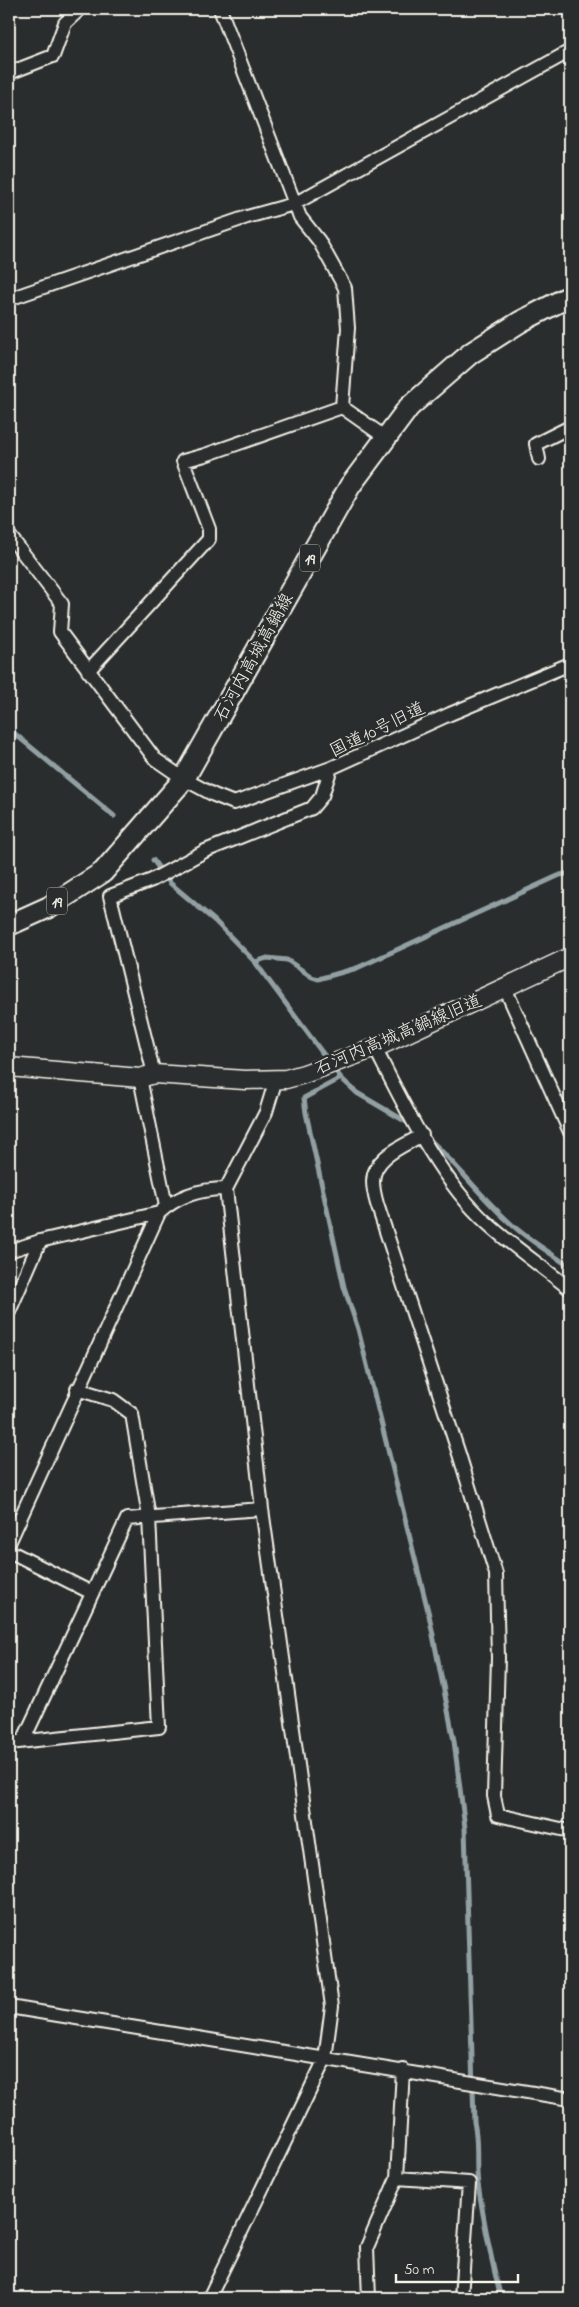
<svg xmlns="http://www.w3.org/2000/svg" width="579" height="2307" font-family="'Indie Flower','Klee One',sans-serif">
<rect width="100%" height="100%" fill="#2a2d2e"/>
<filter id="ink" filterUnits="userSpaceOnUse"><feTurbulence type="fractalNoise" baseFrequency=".02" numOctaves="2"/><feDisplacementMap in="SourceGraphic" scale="10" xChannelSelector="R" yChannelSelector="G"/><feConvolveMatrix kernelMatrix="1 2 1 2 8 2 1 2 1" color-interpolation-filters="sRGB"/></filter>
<g filter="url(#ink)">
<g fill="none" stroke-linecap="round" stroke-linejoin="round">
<path stroke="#92a0a3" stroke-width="5" d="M9,729L114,816
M153,860L170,883L215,921L255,962L341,1078L357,1093L410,1124
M255,962L267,958L287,960L312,977L318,979L357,968L560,875L570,873
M341,1078L304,1098L306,1113L344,1287L358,1329L429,1615L454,1741L465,1828L474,2122C479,2142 475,2163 478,2184C484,2222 491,2260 501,2298
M427,1137C456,1163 479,1195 508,1221C526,1239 550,1252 570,1267"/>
<defs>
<path id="street" d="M220,9L300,217L319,241L345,288L348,328L342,407
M9,73L53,56L65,23L80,9
M9,299L247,217L294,204L570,51
M342,407L386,438
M539,459L536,444L570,427
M9,535L62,604L60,632L155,759L184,779L214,795L234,803L331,768L450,714L570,664
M88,671L209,539V529L183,461L205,455L342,407
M505,988L570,1132
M375,1048C404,1105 439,1180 487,1223C513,1247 543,1267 570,1289
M154,1074L110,896L152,880L205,851L312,808L322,796L331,768
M140,1078L166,1206
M422,1135C404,1146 374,1156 373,1181C373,1188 375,1197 377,1204L459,1454L496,1574L498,1658L494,1796L498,1815L570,1831
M9,1251L40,1241L159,1213
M9,1312L40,1241
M9,1543L159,1213C177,1196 201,1189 226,1189
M9,1551L92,1593
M23,1741L127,1519L262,1509
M9,1743L159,1727L149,1517L132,1414L113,1400L77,1389
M9,2007L570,2099
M397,2178L469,2183L461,2298
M209,2298L325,2059L332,2006L262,1509L226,1189L266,1112L276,1079
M369,2298L367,2247L397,2178L403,2070"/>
<path id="secondary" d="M9,1067L140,1078L154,1074L245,1080L286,1079L304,1074L375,1048L570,957"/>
<path id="primary" d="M9,925L49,907L103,872L184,779L350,486L409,407L471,353L520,322L570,296"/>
</defs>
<use href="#street" stroke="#f4f1e8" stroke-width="16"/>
<use href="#secondary" stroke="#f4f1e8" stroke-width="21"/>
<use href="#primary" stroke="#f4f1e8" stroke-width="24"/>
<use href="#street" stroke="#2a2d2e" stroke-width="12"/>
<use href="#secondary" stroke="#2a2d2e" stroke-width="18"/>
<use href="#primary" stroke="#2a2d2e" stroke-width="20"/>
</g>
</g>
<g text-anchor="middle" stroke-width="5" stroke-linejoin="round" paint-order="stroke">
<g fill="#2a2d2e" stroke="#b7b6b0" stroke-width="1">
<rect x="300" y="544.5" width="20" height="27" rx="4"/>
<rect x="47" y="887.5" width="20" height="27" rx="4"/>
</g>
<g font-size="16" font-weight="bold" fill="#f4f1e8">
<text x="310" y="564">19</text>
<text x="57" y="907">19</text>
</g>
<g font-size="18" fill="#f4f1e8" stroke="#2a2d2e">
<text transform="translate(253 657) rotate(-61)" y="6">石河内高城高鍋線</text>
<text transform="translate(377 729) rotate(-26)" y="6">国道10号旧道</text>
<text transform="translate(398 1034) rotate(-23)" y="6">石河内高城高鍋線旧道</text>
</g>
</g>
<rect width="579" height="2307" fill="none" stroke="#2a2d2e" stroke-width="30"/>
<rect x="15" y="15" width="549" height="2277" fill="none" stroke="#f4f1e8" stroke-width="2" filter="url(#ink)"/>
<path d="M396 2274v8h122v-8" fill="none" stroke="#f4f1e8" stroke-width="2.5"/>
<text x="404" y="2274" font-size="15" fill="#f4f1e8" stroke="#2a2d2e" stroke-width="4" paint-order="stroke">50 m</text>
</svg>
